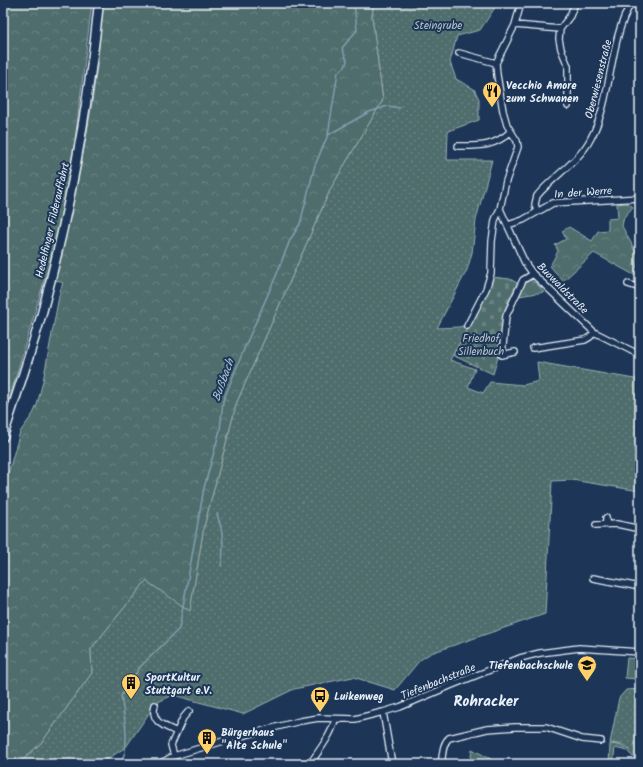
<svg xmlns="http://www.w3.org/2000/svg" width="643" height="767" font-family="Kalam,sans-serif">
<defs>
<pattern id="forest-crowns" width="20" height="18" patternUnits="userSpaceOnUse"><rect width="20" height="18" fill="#506d6c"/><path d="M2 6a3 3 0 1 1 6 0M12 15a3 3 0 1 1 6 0" fill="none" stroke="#698282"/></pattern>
<pattern id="cemetery-stones" width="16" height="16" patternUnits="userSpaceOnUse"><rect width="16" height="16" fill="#506d6c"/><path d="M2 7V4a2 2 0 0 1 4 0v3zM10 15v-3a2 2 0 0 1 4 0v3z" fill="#698282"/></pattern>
<pattern id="garden-dots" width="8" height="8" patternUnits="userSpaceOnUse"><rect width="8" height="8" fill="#506d6c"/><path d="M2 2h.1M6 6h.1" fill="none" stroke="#698282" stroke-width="1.8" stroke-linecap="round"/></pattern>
</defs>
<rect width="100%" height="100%" fill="#1d3557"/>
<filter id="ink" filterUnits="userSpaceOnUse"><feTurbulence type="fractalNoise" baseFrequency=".025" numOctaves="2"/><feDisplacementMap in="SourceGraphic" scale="8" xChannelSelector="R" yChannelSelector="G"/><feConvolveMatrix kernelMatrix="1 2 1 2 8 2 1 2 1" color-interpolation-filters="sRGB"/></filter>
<g filter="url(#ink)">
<path fill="#506d6c" stroke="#9cafb2" d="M627,658L639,659L637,679L625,678Z"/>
<path fill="url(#forest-crowns)" stroke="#9cafb2" d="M3,3H92L75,140L64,200L50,261L3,420Z
M103,3H374L372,16L383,100L331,188L237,402L204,527L190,612L146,581L91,649L92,673L42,742L19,764H3V491L20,432L33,414L37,405L43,381L60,291L63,283L55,280C66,235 77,189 85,143C94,97 99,50 103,3Z
M626,203L629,204L633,207L624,217L622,226L639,258L634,275L594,253L563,281L550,266L558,251L555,245L566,239L562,231L569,227L592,241L598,231L608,230V219L618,218L617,204Z
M530,280L536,283L544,292L519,296L525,283Z
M472,749L500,764H470Z"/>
<path fill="url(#cemetery-stones)" stroke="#9cafb2" d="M492,277L510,279L517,283L506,307L503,315L499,354L493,374L452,355L488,291Z"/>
<path fill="url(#garden-dots)" stroke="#9cafb2" d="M374,3H496L494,9L480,30L457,36L450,62L456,79L474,89L479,99V120L448,131L447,160H492L476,220L472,253L467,270L437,328L459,327L470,324L450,360L475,369L468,387L483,393L490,382L523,385L539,381L537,362L640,380V491L572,480L552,481L545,614L431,653L420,660L395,690L353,677L294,689L243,714L173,695L156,703L126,747L100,764H19L42,742L92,673L91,649L146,581L190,611L204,527L237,402L331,188L383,100L372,16Z
M640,689V764L627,751L615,748L613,764H609L610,744L619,745L630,750C626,744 617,744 610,743L619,698L626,690Z"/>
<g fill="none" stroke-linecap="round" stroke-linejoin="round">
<path stroke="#81a0b1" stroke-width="1.5" d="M328,135L369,112L388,106L400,108
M217,514C223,532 225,547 221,566
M120,764C131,748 124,714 121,696L140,667L179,629L204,488L220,430L223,401L247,342L276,276L290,240L300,224L315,165L328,135L338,72L345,67L347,61L342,48L357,30L354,3"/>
<defs>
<path id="minor" d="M515,25L560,29
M459,53L496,63
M568,106V66L561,49L559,39L560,29L570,16L575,3
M458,146C479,146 494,147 510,132
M500,209L525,263L533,274L594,332L640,355
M537,211L535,204L537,196C553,176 579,162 591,138C613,97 608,43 631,3
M508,225L523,220L553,203L640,198
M628,284L640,288
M467,326L486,289L491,273L492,241L495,220L500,209L506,181L518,147L517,141L507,125L503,111L497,75L496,63L515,25L521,3
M533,348L585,340L590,337L594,332
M515,352L502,355L506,316L523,280L533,274
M606,518V524
M596,525L617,524L640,529
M593,578L640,587
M155,705C150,722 164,726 177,732
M383,712L392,764
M174,756L171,745L183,718L189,711
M159,764L174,756L230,739L300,721L319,718L355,719L383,712L400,707L452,685L520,658L540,653L579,648L640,652
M310,764C319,750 332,735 335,719
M441,764C443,755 442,744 449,738L487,729L515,727H546L582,739L601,741"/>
<path id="secondary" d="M3,437C16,396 30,355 42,313C70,211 88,108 99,3"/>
</defs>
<use href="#minor" stroke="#e8f1f8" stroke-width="8"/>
<use href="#secondary" stroke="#e8f1f8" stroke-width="11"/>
<use href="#minor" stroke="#1d3557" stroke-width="5.5"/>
<use href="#secondary" stroke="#1d3557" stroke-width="8"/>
</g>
</g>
<defs>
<symbol id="restaurant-pin" viewBox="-11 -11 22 30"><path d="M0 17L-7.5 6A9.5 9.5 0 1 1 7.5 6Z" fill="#ffd166" stroke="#1d3557"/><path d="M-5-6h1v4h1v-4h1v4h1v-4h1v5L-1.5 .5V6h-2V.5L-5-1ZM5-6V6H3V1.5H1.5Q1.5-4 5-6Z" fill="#111"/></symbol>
<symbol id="school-pin" viewBox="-11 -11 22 30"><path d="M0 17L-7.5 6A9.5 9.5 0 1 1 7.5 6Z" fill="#ffd166" stroke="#1d3557"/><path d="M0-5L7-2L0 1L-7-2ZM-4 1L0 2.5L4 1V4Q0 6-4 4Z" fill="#111"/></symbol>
<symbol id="building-pin" viewBox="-11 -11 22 30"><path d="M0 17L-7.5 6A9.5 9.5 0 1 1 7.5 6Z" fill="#ffd166" stroke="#1d3557"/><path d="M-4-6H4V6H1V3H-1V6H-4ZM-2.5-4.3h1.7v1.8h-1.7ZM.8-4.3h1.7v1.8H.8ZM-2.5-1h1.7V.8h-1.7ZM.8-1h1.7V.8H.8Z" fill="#111"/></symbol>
<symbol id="bus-pin" viewBox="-11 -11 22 30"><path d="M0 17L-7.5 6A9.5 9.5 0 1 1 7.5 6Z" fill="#ffd166" stroke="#1d3557"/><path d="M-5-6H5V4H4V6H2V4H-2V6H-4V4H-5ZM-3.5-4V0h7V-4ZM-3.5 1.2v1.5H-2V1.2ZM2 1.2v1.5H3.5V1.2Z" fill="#111"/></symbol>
</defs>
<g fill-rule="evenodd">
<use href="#restaurant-pin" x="481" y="80" width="22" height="30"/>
<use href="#school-pin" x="576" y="654" width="22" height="30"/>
<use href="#building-pin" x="120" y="672" width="22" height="30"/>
<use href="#bus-pin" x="309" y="685" width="22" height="30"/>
<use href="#building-pin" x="196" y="727" width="22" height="30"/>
</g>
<g text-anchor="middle" stroke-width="4" stroke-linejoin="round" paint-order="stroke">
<g font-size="11" fill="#b3c3c7" stroke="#1d3557">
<text x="438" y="29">Steingrube</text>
<text x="481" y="342">Friedhof<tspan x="481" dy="13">Sillenbuch</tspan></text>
</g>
<g font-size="11" fill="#e8f1f8" stroke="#1d3557">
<text transform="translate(598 79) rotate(-76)" y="4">Oberwiesenstraße</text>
<text transform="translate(583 192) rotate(-4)" y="4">In der Werre</text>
<text transform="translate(52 220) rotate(-77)" y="4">Hedelfinger Filderauffahrt</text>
<text transform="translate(563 288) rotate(45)" y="4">Buowaldstraße</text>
<text transform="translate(438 681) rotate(-22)" y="4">Tiefenbachstraße</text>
</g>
<g font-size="11" font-weight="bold" fill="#e8f1f8" stroke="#1d3557" text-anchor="start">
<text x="506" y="89">Vecchio Amore<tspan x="506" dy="13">zum Schwanen</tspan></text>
<text x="573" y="669" text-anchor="end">Tiefenbachschule</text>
<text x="145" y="681">SportKultur<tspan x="145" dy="13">Stuttgart e.V.</tspan></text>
<text x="334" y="700">Luikenweg</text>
<text x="221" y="736">Bürgerhaus<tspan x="221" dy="13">"Alte Schule"</tspan></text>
</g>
<g font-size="12" font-style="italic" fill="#acc2ce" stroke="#1d3557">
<text transform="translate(223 380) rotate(-70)" y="4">Bußbach</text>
</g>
<g font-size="15" font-weight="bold" fill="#e8f1f8" stroke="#1d3557">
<text x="486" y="706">Rohracker</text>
</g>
</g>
<rect width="643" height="767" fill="none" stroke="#1d3557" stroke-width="16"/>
<rect x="8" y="8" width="627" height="751" fill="none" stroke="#e8f1f8" stroke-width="1.5" filter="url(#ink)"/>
</svg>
